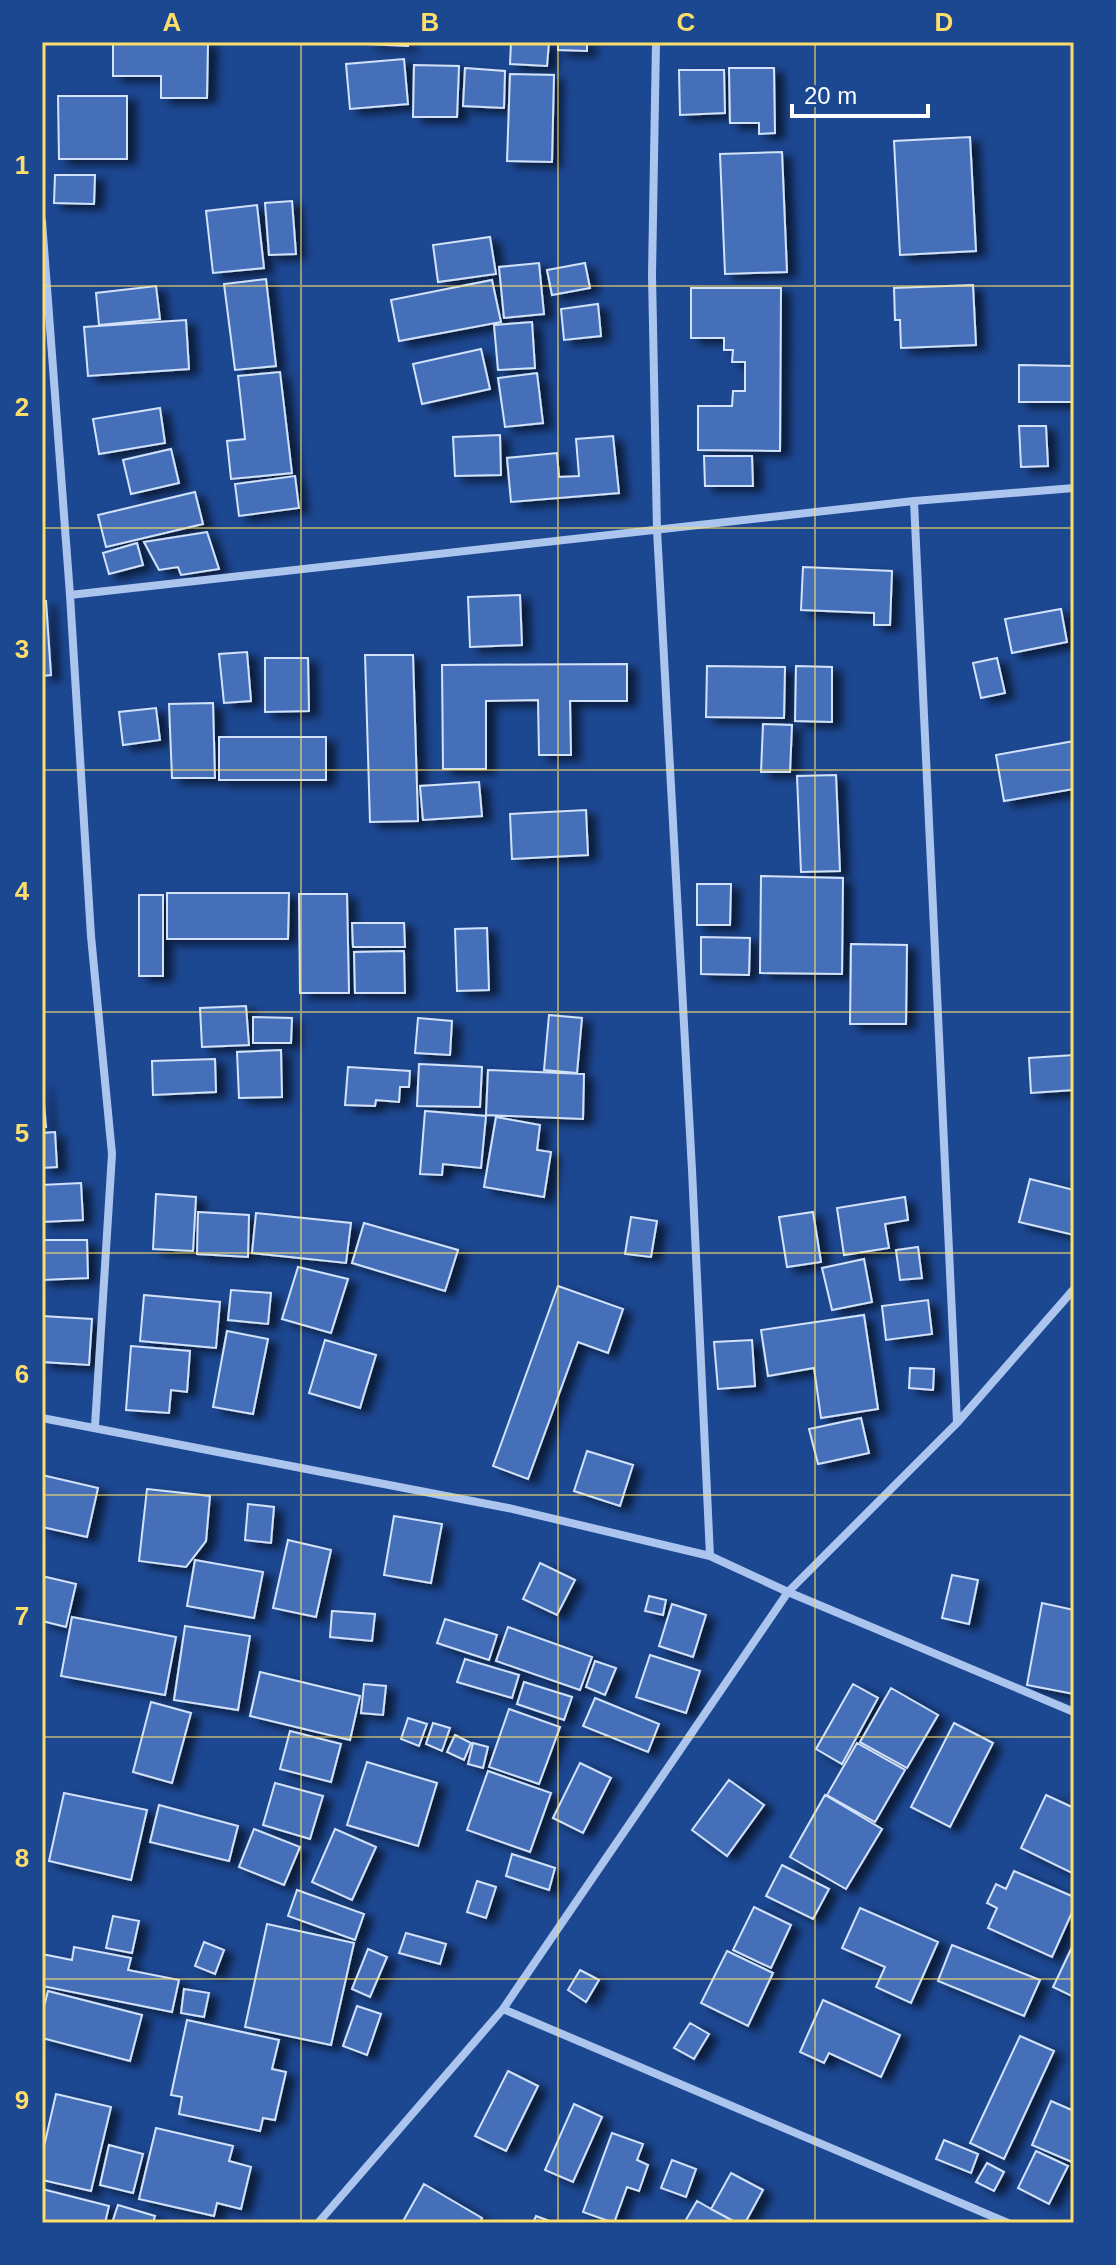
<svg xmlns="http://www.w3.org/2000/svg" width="1116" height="2265" font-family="Helvetica,sans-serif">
<defs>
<filter id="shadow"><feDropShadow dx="9" dy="5" stdDeviation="4" flood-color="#0009"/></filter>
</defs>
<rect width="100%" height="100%" fill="#1c4791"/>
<path fill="#4470b9" stroke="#d2e2fa" stroke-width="2" filter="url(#shadow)" d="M113,42H208L207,98H161V76H113Z
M367,42H408V46L367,44Z
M511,42H549L547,66L510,64Z
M558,42H587V51L558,50Z
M404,59L408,104L350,109L346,64Z
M414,65L459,66L457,117H413Z
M465,68L505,71L504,108L463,106Z
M729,68H774L775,133L759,134V123H730Z
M679,70H724L725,113L680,115Z
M510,74L554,75L552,162L507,161Z
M58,96H127V159H59Z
M970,137L976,251L900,255L894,141Z
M782,152L787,272L725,274L720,154Z
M55,175H95L94,204L54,203Z
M292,201L296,254L269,255L265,203Z
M257,205L264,268L213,273L206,211Z
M490,237L496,274L438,282L433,245Z
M539,263L544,314L504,318L499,267Z
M585,263L590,288L552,295L547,270Z
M266,279L276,366L235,370L224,284Z
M492,280L501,322L399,341L391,300Z
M973,285L976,345L901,348L900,320H895L894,288Z
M156,286L160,319L99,325L96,293Z
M691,288H781L780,451L698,450V406H732L733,391H745V362H732L733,350H724V338H691Z
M598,304L601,336L564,340L561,309Z
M186,320L189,369L88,376L84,327Z
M532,322L535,368L498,370L494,325Z
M481,349L490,389L422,404L413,364Z
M1019,365L1074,366V402H1019Z
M280,372L292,473L231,479L227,441L245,439L238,376Z
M537,373L543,423L505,427L498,378Z
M160,408L165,443L99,454L93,419Z
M1019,426H1046L1048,466L1021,467Z
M500,435L501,475L455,476L453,437Z
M613,436L619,493L511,502L507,458L557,453L559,477L579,476L576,439Z
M171,449L179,483L131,494L123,460Z
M704,456H752L753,486H705Z
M295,476L299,508L239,516L235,484Z
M195,492L203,524L106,547L98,515Z
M207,532L219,569L181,575L178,567L159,570L144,542Z
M137,543L143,565L109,574L103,553Z
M803,567L892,571L890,625H874V613L801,610Z
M520,595L522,645L470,647L468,597Z
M42,601H46L51,675L42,676Z
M1061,609L1067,642L1012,653L1005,619Z
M247,652L251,701L224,703L219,654Z
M365,655H413L418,821L370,822Z
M265,658H308L309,711L265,712Z
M997,658L1005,693L981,698L973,663Z
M627,664V701H570L571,755H539L538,700L486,701V769H443L442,665Z
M707,666L785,667L784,718L706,717Z
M796,666L832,667V722L795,721Z
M213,703L215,778H172L169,704Z
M156,708L160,740L123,745L119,712Z
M763,724L792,725L790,772H761Z
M219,737H326V780H219Z
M1074,741V789L1004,801L996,755Z
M836,775L840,871L801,872L797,776Z
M479,782L482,816L423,820L420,786Z
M586,810L588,855L512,859L510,814Z
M761,876L843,878L842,974L760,973Z
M697,884H731L730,925H697Z
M167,893H289L288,939H167Z
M299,894H347L349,993H300Z
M139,895H163V976H139Z
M352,923H404L405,947H353Z
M487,928L489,990L457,991L455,929Z
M701,937L750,938L749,975L701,974Z
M851,944L907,945L906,1024H850Z
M404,951L405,993H355L354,952Z
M246,1006L249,1045L202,1047L200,1008Z
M549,1015L582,1018L577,1073L544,1070Z
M253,1017L292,1018L291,1043H253Z
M418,1018L452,1021L450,1055L415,1053Z
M281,1050L282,1097L239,1098L237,1052Z
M1074,1055V1090L1031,1093L1029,1058Z
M215,1059L216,1092L153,1095L152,1061Z
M419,1064L482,1067L480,1107L417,1106Z
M348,1067L410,1071L409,1087H400L399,1102L376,1100L375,1106L345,1105Z
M488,1070L584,1074L583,1119L486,1115Z
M42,1081L46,1127H42Z
M425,1111L486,1116L481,1168L443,1164L442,1175L420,1174Z
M496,1117L540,1125L537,1150L551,1152L544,1197L484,1187Z
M55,1132L57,1167L42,1168V1133Z
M1030,1179L1074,1190V1235L1019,1222Z
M81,1183L83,1220L42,1222V1185Z
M156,1194L196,1197L193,1251L153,1249Z
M905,1197L908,1220L885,1224L889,1248L844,1255L837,1208Z
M198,1212L249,1215L248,1257L197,1254Z
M813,1212L821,1262L787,1267L779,1217Z
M256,1213L351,1223L346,1263L252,1253Z
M631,1217L657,1221L651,1257L625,1254Z
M364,1223L458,1250L445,1291L352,1263Z
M42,1240H87L88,1278L42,1280Z
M918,1247L922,1278L900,1280L896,1250Z
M864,1259L872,1302L832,1310L822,1268Z
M298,1267L348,1279L331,1333L282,1319Z
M558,1286L623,1309L608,1353L578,1342L528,1479L493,1466Z
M231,1290L271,1293L268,1324L228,1320Z
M144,1295L220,1302L216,1348L140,1341Z
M928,1300L932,1334L886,1340L882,1306Z
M864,1315L878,1409L821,1418L814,1368L768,1376L761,1330Z
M42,1316L92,1319L89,1365L42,1362Z
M227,1331L268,1339L253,1414L213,1407Z
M325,1340L376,1355L360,1408L309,1393Z
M752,1340L755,1386L718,1389L714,1342Z
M131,1346L190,1351L187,1392L171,1390L169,1413L126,1410Z
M910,1368L934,1369L933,1390L909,1388Z
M861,1418L869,1453L818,1464L809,1429Z
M587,1451L633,1465L620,1506L574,1491Z
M42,1475L98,1488L87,1537L42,1527Z
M147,1489L210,1496L206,1541L186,1567L139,1561Z
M248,1504L274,1507L271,1543L245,1540Z
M394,1516L442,1524L431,1583L384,1575Z
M288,1540L331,1550L316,1617L273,1608Z
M195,1560L263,1572L254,1618L187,1606Z
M540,1563L575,1580L557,1615L523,1599Z
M952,1575L978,1580L969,1624L942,1618Z
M42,1576L76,1584L66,1627L42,1621Z
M649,1596L666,1600L663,1615L645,1611Z
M1042,1603L1074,1610V1694L1027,1685Z
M672,1604L706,1615L693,1657L659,1646Z
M332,1611L375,1614L372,1641L330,1637Z
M72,1617L176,1637L165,1695L61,1676Z
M445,1619L497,1635L489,1660L437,1643Z
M185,1626L250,1636L238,1710L174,1700Z
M508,1627L592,1657L580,1690L496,1661Z
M650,1655L700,1671L686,1713L636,1697Z
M465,1659L519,1675L512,1698L457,1682Z
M595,1661L616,1668L605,1695L586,1687Z
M260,1672L360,1696L350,1740L250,1716Z
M524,1682L572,1697L564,1720L517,1704Z
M364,1684L386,1686L383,1715L361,1713Z
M853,1684L878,1698L842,1764L816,1749Z
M891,1688L938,1715L907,1768L860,1742Z
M595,1698L659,1724L648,1752L583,1726Z
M151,1702L191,1713L172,1783L133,1772Z
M509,1709L560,1727L539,1784L489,1767Z
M408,1718L427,1724L419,1746L401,1739Z
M433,1723L450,1728L442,1751L426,1744Z
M954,1723L993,1743L950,1827L911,1807Z
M290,1731L341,1744L331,1782L280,1769Z
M455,1735L471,1743L464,1760L447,1752Z
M473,1743L488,1747L483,1768L468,1764Z
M857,1743L905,1770L875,1822L827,1795Z
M367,1762L437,1783L418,1846L347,1825Z
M580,1763L611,1778L583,1833L553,1818Z
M488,1771L551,1793L530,1852L467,1830Z
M729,1780L764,1805L727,1856L692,1830Z
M275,1783L323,1796L310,1839L263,1825Z
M64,1793L147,1810L131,1880L49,1861Z
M825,1795L882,1829L846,1889L790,1857Z
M1046,1795L1074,1808V1874L1021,1848Z
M159,1805L238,1826L229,1861L150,1842Z
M254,1829L300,1847L284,1885L239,1867Z
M335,1829L376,1847L352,1900L312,1882Z
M512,1854L555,1868L549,1890L506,1876Z
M782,1865L829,1889L813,1919L766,1896Z
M1014,1871L1074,1897V1908L1052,1957L988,1928L997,1908L987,1903L996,1884L1006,1889Z
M477,1881L496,1887L486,1918L467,1912Z
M297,1890L364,1914L355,1940L288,1916Z
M754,1907L791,1925L771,1968L733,1950Z
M860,1908L938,1942L911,2003L876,1987L885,1967L842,1948Z
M113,1916L139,1921L132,1953L106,1948Z
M267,1924L354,1943L331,2045L245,2027Z
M406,1933L446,1944L440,1964L399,1953Z
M204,1942L224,1950L215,1974L195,1966Z
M1074,1943V1997L1053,1987Z
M952,1945L1040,1980L1024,2016L938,1981Z
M74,1947L131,1958L128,1970L179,1980L172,2012L42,1986V1954L72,1960Z
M368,1949L387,1957L370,1997L352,1989Z
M727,1951L773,1973L748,2026L701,2003Z
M580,1970L599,1980L586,2002L568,1990Z
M184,1989L209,1993L204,2017L181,2013Z
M48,1991L142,2015L130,2061L42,2038V2014Z
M823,2000L900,2035L881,2077L829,2053L824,2063L800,2052Z
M357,2006L381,2014L367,2055L343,2046Z
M187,2020L279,2040L272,2069L286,2072L275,2120L263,2118L260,2131L179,2114L182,2097L171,2095Z
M690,2023L709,2034L694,2059L674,2048Z
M1020,2036L1054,2051L1004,2159L970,2143Z
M508,2071L538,2086L506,2151L475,2136Z
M56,2094L111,2107L91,2191L42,2180V2155Z
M1051,2101L1074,2111L1072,2162L1032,2145Z
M574,2104L602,2117L573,2182L545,2170Z
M156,2128L233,2146L229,2161L251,2167L241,2209L217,2203L214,2216L139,2199Z
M612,2133L643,2144L637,2160L648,2165L639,2191L627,2187L614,2223L583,2212Z
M944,2140L978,2154L971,2173L936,2159Z
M109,2145L143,2154L133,2193L100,2185Z
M1036,2151L1068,2166L1049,2204L1018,2188Z
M672,2160L696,2169L686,2197L661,2188Z
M987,2163L1004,2172L994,2191L976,2182Z
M731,2173L763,2190L745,2223H737L711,2209Z
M424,2184L482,2218L479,2223H402Z
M42,2189L109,2206L105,2223H42Z
M697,2201L736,2223H684Z
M118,2205L155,2216L153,2223H112Z
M536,2216L555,2223H533Z"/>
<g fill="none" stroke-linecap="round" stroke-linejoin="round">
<path stroke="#acc5ee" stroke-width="8" d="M656,42L652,275L657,530L692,1170L710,1556
M42,221L70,595L91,936L112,1154L95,1426
M914,501L957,1422
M70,595L914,501L1074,488
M42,1418L508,1508L710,1556L788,1592L1074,1712
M503,2009L1008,2223
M318,2223L503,2009L788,1592L957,1423L1074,1289"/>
</g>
<path fill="none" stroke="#fede6a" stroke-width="2" stroke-opacity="0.55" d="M301,42V2223M558,42V2223M815,42V2223M42,286H1074M42,528H1074M42,770H1074M42,1012H1074M42,1253H1074M42,1495H1074M42,1737H1074M42,1979H1074"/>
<rect width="1116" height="2265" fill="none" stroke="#1c4791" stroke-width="88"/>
<path d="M792 104v12h136v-12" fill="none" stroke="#ffffff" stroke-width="4"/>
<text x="804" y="104" font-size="24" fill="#ffffff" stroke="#1c4791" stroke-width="6" paint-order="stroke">20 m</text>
<rect x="44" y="44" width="1028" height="2177" fill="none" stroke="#fede6a" stroke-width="3"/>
<g font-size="26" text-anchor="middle" font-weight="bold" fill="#fede6a">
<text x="172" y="31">A</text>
<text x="430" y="31">B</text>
<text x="686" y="31">C</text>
<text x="944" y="31">D</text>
<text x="22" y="174">1</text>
<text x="22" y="416">2</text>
<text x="22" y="658">3</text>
<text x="22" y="900">4</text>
<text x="22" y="1142">5</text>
<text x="22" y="1383">6</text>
<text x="22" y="1625">7</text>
<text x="22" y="1867">8</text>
<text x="22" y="2109">9</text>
</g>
</svg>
